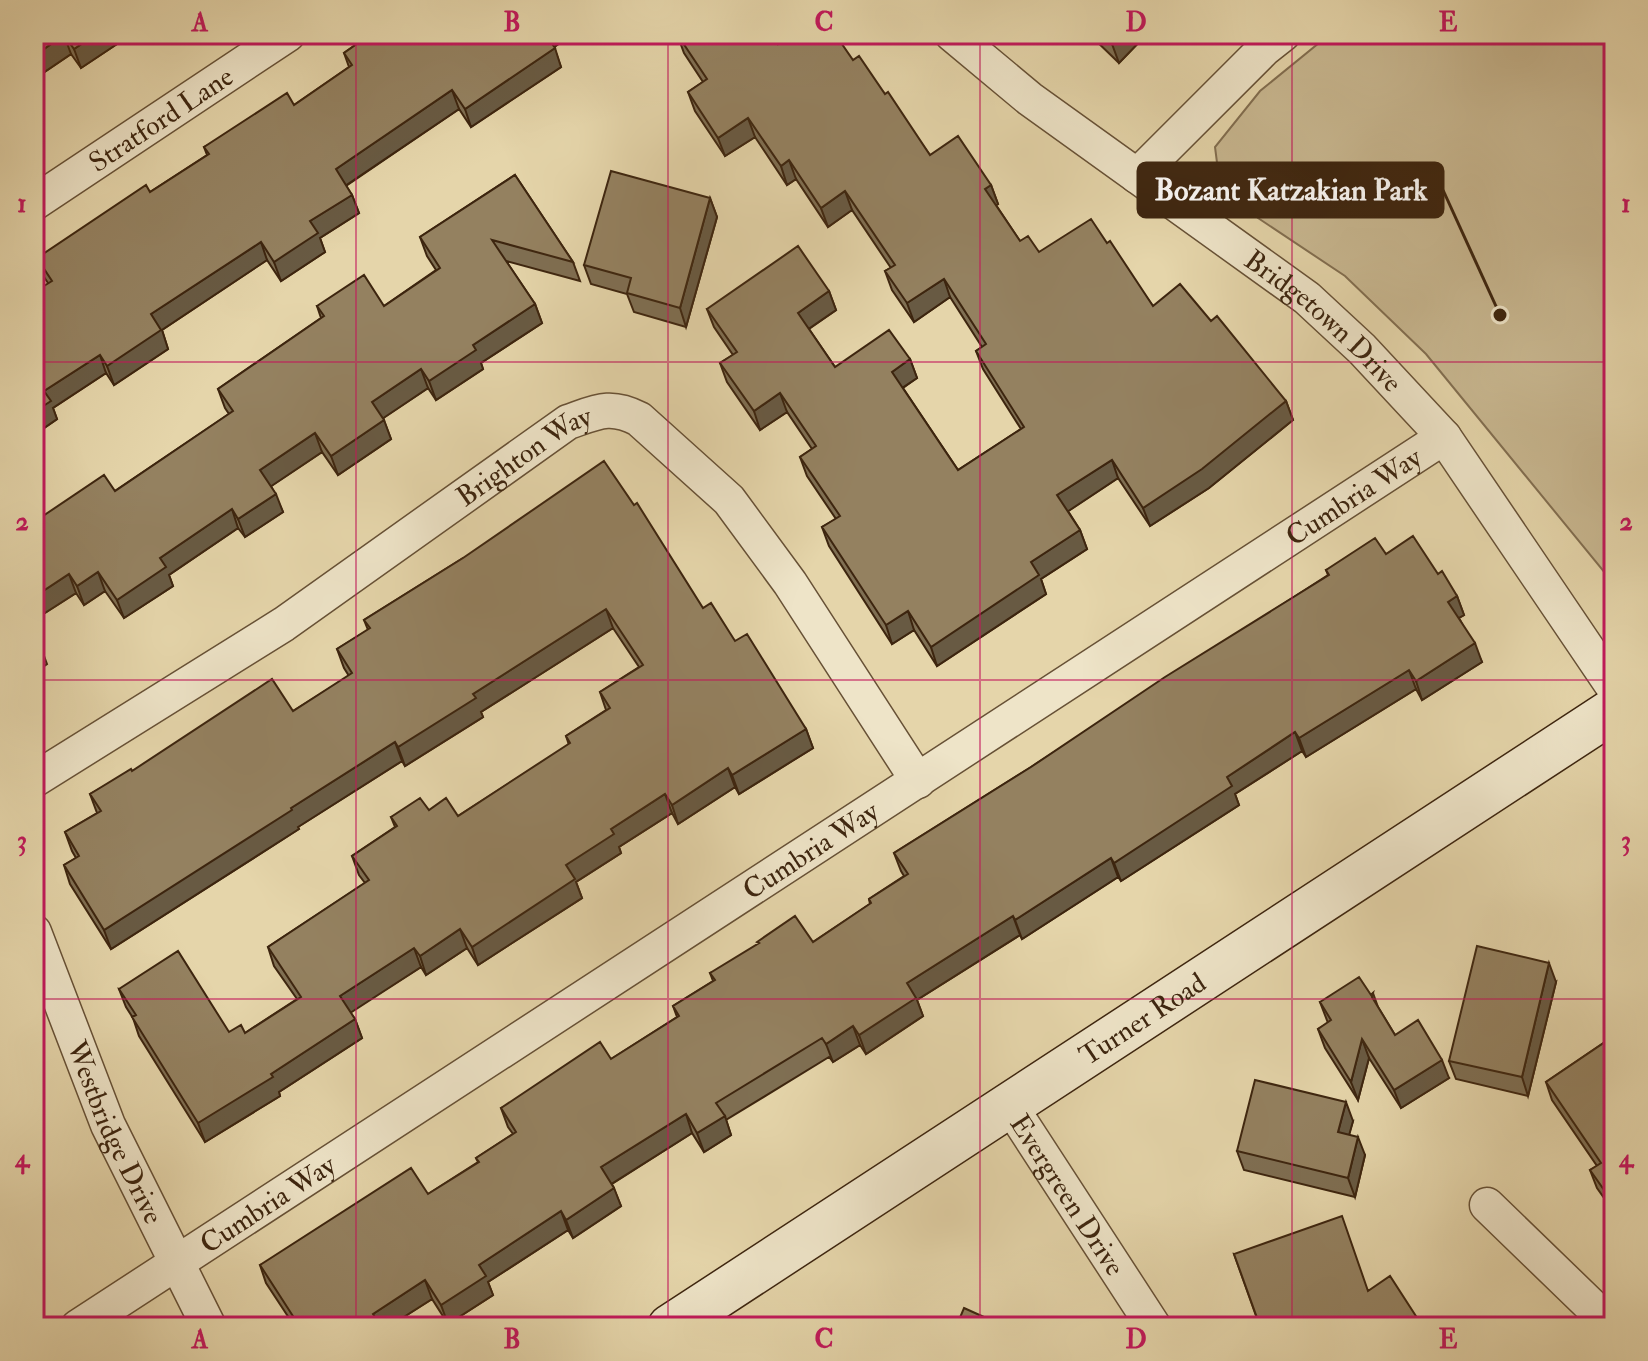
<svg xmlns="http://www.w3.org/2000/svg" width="1648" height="1361" font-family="'IM FELL Double Pica',serif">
<rect width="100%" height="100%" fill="#e5d5aa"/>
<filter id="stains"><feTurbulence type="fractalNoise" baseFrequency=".0025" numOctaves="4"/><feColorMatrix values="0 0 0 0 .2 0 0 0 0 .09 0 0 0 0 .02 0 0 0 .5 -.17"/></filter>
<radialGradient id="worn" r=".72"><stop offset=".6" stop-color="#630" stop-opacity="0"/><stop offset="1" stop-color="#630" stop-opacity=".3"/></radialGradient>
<path fill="#c8b790" stroke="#826e50" stroke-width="2" d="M1330,34H1614V584L1426,354L1345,276L1258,218L1220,186L1215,147L1260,91Z"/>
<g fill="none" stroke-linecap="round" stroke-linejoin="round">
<defs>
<g id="minor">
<path id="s1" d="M952,34L1030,99L1307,298L1362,349L1444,437L1614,688"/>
<path d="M1137,176L1264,49L1283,34"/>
<path id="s2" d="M34,203L288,34"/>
<path id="s3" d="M34,780L284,624L568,422C597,412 610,404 639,419L729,500L790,583L918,781"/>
<path id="s4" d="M34,932L108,1125L209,1327"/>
<path id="s5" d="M1009,1104L1154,1327"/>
<path d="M1487,1205L1613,1327"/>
<path id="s6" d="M78,1327L1444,437"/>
</g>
<g id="secondary">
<path id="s7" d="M670,1327L1614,710"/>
</g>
</defs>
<use href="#minor" stroke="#675136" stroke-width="37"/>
<use href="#secondary" stroke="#3d250f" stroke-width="47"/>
<use href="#minor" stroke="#eee4c8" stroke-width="34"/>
<use href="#secondary" stroke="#eee4c8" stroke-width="44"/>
</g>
<path fill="#7f6f53" stroke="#3d250f" stroke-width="2" d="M34,34H132L81,68L71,54L34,79Z
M371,34H573L554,47L561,67L471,127L459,109L346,186L352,195L359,213L320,238L325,252L281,281L267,260L162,330L168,349L114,385L106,373L53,408L57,419L34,435L48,283L44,277L37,258L150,192L207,155L204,147L294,105L349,67L344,53Z
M677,34L778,44L853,60L885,94L930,155L991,185L998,204L996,205L1020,241L1039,252L1107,243L1153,306L1211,321L1286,401L1293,420L1209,488L1150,526L1118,478L1068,511L1080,530L1087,549L1041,579L1046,594L937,666L914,630L892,644L829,546L822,527L836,519L807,476L800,457L812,449L787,412L760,430L727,382L720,363L733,355L714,327L707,309L829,291L836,310L809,329L835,367L910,359L917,378L903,388L958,470L1021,429L983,369L976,351L982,347L950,297L914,322L892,290L885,271L891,268L852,210L828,227L796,179L787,185L755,137L725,156L695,111L688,92L703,82L684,53Z
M1089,34H1147L1119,63Z
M515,175L573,262L580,281L506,261L535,304L542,323L481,363L483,369L436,400L428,388L383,418L391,439L338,475L322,452L271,486L283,512L245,537L238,528L169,575L173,586L124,618L105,591L84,605L76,593L34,620L115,491L229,414L225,408L218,389L321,318L317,306H384L436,270L427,256L420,237Z
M710,198L717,217L686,327L634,312L627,294L591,284L584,265Z
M1386,554L1438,574L1457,596L1464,615L1459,618L1482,662L1422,700L1416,689L1306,757L1302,751L1235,794L1239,805L1121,881L1118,877L1022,939L1020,935L917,1000L923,1016L866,1054L860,1045L833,1062L829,1057L726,1120L731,1135L704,1152L692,1133L612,1184L621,1206L573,1238L568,1230L488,1282L493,1295L448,1324L432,1299L388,1327H295L266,1283L260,1265L428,1194L478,1162L476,1158L513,1134L508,1127L501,1108L611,1059L677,1017L673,1006L713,981L710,973L813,942L870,904L869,899L904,876L901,871L894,853L1031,767L1328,575L1326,570Z
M463,558L703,608L735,641L806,729L813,748L739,794L735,787L678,824L672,813L619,847L621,853L576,882L582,898L478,965L467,948L426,975L421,967L350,1012L355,1019L362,1038L279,1092L280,1096L205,1142L139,1036L133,1018L126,1007L119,989L229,1032L245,1033L297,999L274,966L268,947L365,883L359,875L352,856L395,827L391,817L429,810L458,816L569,745L566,736L606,710L600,692L639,667L613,628L481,712L483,717L405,766L402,761L298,827L299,829L111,949L70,884L64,865L76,858L72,851L65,832L97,813L90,794L132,771L293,711L349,676L344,668L337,649L368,630L364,620Z
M1556,982L1528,1096L1456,1079L1449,1061Z
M1373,993L1378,1007L1395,1035L1449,1078L1401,1108L1369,1058L1358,1100L1325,1048L1318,1029L1328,1023L1320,1002L1371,995Z
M1614,1036V1212L1597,1188L1590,1170L1597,1166L1552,1100L1546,1082Z
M1353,1121L1349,1134L1365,1155L1355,1197L1244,1170L1237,1151Z
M1234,1254L1369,1291L1423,1327H1260Z"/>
<path fill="#685a43" stroke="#3d250f" stroke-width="2" d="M96,34H132L81,68L74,49Z
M544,34H573L550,50Z
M1122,34H1147L1119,63L1112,44Z
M64,35L71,54L34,79V56Z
M555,48L561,67L471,127L465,109Z
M452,90L459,109L342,188L336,169Z
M748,118L755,137L725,156L718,138Z
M789,160L796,179L787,185L781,166Z
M991,185L998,204L992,208L985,189Z
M845,191L852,210L828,227L821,208Z
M352,195L359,213L320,238L325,252L281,281L274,262L310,221Z
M710,198L717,217L686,327L680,308Z
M261,242L267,260L162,330L168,349L114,385L107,366L151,314Z
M944,279L950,297L914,322L907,303Z
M829,291L836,310L804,332L798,313Z
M535,304L542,323L481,363L483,369L436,400L429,381L473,345Z
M100,355L106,373L53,408L57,419L34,435V412L44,391Z
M910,359L917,378L899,390L892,372Z
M421,369L428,388L379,421L372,402Z
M780,393L787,412L760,430L754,411Z
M1286,401L1293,420L1209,488L1150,526L1143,508Z
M384,420L391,439L338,475L331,456Z
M315,433L322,452L267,489L260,470Z
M1112,460L1118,478L1064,514L1057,495Z
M276,494L283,512L245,537L238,519Z
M232,509L238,528L169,575L173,586L124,618L117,600L160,558Z
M1080,530L1087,549L1041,579L1046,594L937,666L931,647L1031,562Z
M98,572L105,591L84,605L77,586Z
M69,574L76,593L34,620V597Z
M1457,596L1464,615L1455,620L1448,602Z
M606,609L613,628L481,712L483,717L405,766L398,747L473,694Z
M908,611L914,630L892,644L886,625Z
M1475,643L1482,662L1422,700L1416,681Z
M40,645L47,664L34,673V649Z
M1409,670L1416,689L1306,757L1299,738Z
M806,729L813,748L739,794L732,775Z
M1295,732L1302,751L1235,794L1239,805L1121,881L1114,863L1227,777Z
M395,742L402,761L298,827L299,829L111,949L104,930L291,808Z
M728,768L735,787L678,824L672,805Z
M665,794L672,813L619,847L621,853L576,882L582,898L478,965L472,947L566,865L611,829Z
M1111,858L1118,877L1022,939L1015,920Z
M1013,916L1020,935L917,1000L923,1016L866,1054L859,1035L907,983Z
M460,929L467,948L426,975L420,956Z
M414,948L421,967L347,1015L340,996Z
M1549,963L1556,982L1528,1096L1522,1077Z
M355,1019L362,1038L279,1092L280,1096L205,1142L198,1123L271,1074Z
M853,1026L860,1045L833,1062L826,1044Z
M1362,1039L1369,1058L1358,1100L1351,1082Z
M1442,1060L1449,1078L1401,1108L1394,1090Z
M1346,1102L1353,1121L1345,1150L1338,1132Z
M686,1114L692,1133L608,1186L601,1167Z
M725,1116L731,1135L704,1152L697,1133Z
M1358,1137L1365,1155L1355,1197L1348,1178Z
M34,1160L39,1175L34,1179Z
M614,1188L621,1206L573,1238L566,1220Z
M36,1196L43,1214L34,1220V1197Z
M561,1211L568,1230L488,1282L493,1295L448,1324L441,1305L479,1265Z
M425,1280L432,1299L388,1327H378L373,1314Z"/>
<path fill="#948160" stroke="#3d250f" stroke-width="2" d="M34,34H96L74,49L64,35L34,56Z
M371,34H545L555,48L465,109L452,90L336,169L352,195L310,221L318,233L274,262L261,242L151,314L161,330L107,366L100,355L44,391L51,401L34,412V292L52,281L37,258L146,185L150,192L209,154L204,147L287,93L294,105L352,65L344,53Z
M677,34H772L778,44L793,34H835L853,60L859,56L885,94L888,92L930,155L958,136L991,185L985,189L1020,241L1028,236L1039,252L1091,219L1107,243L1110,241L1153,306L1180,284L1211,321L1217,316L1286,401L1202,469L1143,508L1112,460L1057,495L1080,530L1031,562L1039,575L931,647L908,611L886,625L822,527L840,516L800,457L816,446L780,393L754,411L720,363L737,352L707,309L798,246L829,291L798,313L835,367L889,330L910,359L892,372L958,470L1024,427L976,351L986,344L944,279L907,303L885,271L895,265L845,191L821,208L789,160L781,166L748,118L718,138L688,92L707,79Z
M1101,34H1122L1112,44Z
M611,171L710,198L680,308L627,293L631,278L584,265Z
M515,175L573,262L492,240L535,304L473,345L476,350L429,381L421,369L372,402L384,420L331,456L315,433L260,470L276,494L238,519L232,509L160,558L166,567L117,600L98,572L77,586L69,574L34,597V522L104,475L115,491L233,411L218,389L324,316L317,306L364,275L384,306L440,268L420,237Z
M604,461L634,505L637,503L703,608L711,603L735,641L747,634L806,729L732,775L728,768L672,805L665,794L611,829L614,834L566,865L575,879L472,947L460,929L420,956L414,948L340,996L355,1019L271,1074L273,1077L198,1123L132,1017L136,1015L119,989L178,951L229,1032L241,1025L245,1033L301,997L268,947L369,880L352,856L397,826L391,817L420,798L429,810L446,798L458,816L570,743L566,736L610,708L600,692L643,665L606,609L473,694L476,698L398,747L395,742L291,808L292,810L104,930L64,865L79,856L65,832L101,811L90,794L131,769L132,771L272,679L293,711L352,673L337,649L370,628L364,620L463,558Z
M1413,536L1438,574L1442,571L1457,596L1448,602L1475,643L1416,681L1409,670L1299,738L1295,732L1227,777L1232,786L1114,863L1111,858L1015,920L1013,916L907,983L916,998L859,1035L853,1026L826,1044L822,1038L716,1103L725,1116L697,1133L686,1114L601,1167L614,1188L566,1220L561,1211L479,1265L486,1276L441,1305L425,1280L373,1314L381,1327H300L260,1265L411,1168L428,1194L479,1162L476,1158L516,1132L501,1108L600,1042L611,1059L679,1016L673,1006L715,980L710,973L759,943L757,942L795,916L813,942L871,903L869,899L908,874L894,853L1031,767L1165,677L1329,575L1326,570L1375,538L1386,554Z
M34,635L40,645L34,649Z
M1477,946L1549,963L1522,1077L1449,1061Z
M1359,977L1371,995L1373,993L1372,997L1395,1035L1418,1020L1442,1060L1394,1090L1362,1039L1351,1082L1318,1029L1331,1020L1320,1002Z
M1614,1036V1204L1590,1170L1601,1163L1546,1082Z
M1255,1080L1346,1102L1338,1132L1358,1137L1348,1178L1237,1151Z
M1342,1216L1368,1291L1390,1276L1423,1327H1286L1280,1319L1260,1326L1234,1254Z
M964,1308L1006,1327H956Z
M938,1322L951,1327H936Z"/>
<path fill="none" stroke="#c2185b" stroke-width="2" stroke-opacity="0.55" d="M356,34V1327M668,34V1327M980,34V1327M1292,34V1327M34,362H1614M34,680H1614M34,999H1614"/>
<g text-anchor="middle" stroke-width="8" stroke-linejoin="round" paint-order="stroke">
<g font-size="28" fill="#3d250f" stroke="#eee4c8">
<text dy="10" stroke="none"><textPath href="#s2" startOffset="152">Stratford Lane</textPath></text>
<text dy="10" stroke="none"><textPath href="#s1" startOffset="470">Bridgetown Drive</textPath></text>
<text dy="10" stroke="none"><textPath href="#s3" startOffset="588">Brighton Way</textPath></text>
<text dy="10" stroke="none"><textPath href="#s6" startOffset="1522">Cumbria Way</textPath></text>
<text dy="10" stroke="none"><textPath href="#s6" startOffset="874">Cumbria Way</textPath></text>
<text dy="10" stroke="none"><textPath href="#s7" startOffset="564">Turner Road</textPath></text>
<text dy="10" stroke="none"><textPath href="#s4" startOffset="216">Westbridge Drive</textPath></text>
<text dy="10" stroke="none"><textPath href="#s5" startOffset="108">Evergreen Drive</textPath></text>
<text dy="10" stroke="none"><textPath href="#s6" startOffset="226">Cumbria Way</textPath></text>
</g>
</g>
<path fill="none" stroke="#3d250f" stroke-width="3" d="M1500 315L1443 190"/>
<circle fill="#3d250f" stroke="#eee4c8" stroke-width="3" cx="1500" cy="315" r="8"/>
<rect fill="#3d250f" stroke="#3d250f" stroke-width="3" x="1138" y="163" width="305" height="54" rx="8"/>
<g font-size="30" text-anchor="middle" font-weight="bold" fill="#fff">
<text x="1291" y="200">Bozant Katzakian Park</text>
</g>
<rect width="1648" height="1361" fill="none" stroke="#e5d5aa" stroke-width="88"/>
<rect x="44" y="44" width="1560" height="1273" fill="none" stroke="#c2185b" stroke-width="3"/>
<g font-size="26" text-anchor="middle" font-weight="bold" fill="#c2185b">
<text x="200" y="31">A</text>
<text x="512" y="31">B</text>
<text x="824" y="31">C</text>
<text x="1136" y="31">D</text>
<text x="1448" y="31">E</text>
<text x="22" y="212">1</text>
<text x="1626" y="212">1</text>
<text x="22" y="530">2</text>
<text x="1626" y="530">2</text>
<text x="22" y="849">3</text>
<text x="1626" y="849">3</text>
<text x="22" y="1167">4</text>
<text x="1626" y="1167">4</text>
<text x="200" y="1348">A</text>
<text x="512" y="1348">B</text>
<text x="824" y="1348">C</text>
<text x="1136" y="1348">D</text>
<text x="1448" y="1348">E</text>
</g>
<rect width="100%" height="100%" filter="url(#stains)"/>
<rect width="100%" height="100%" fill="url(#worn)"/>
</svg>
